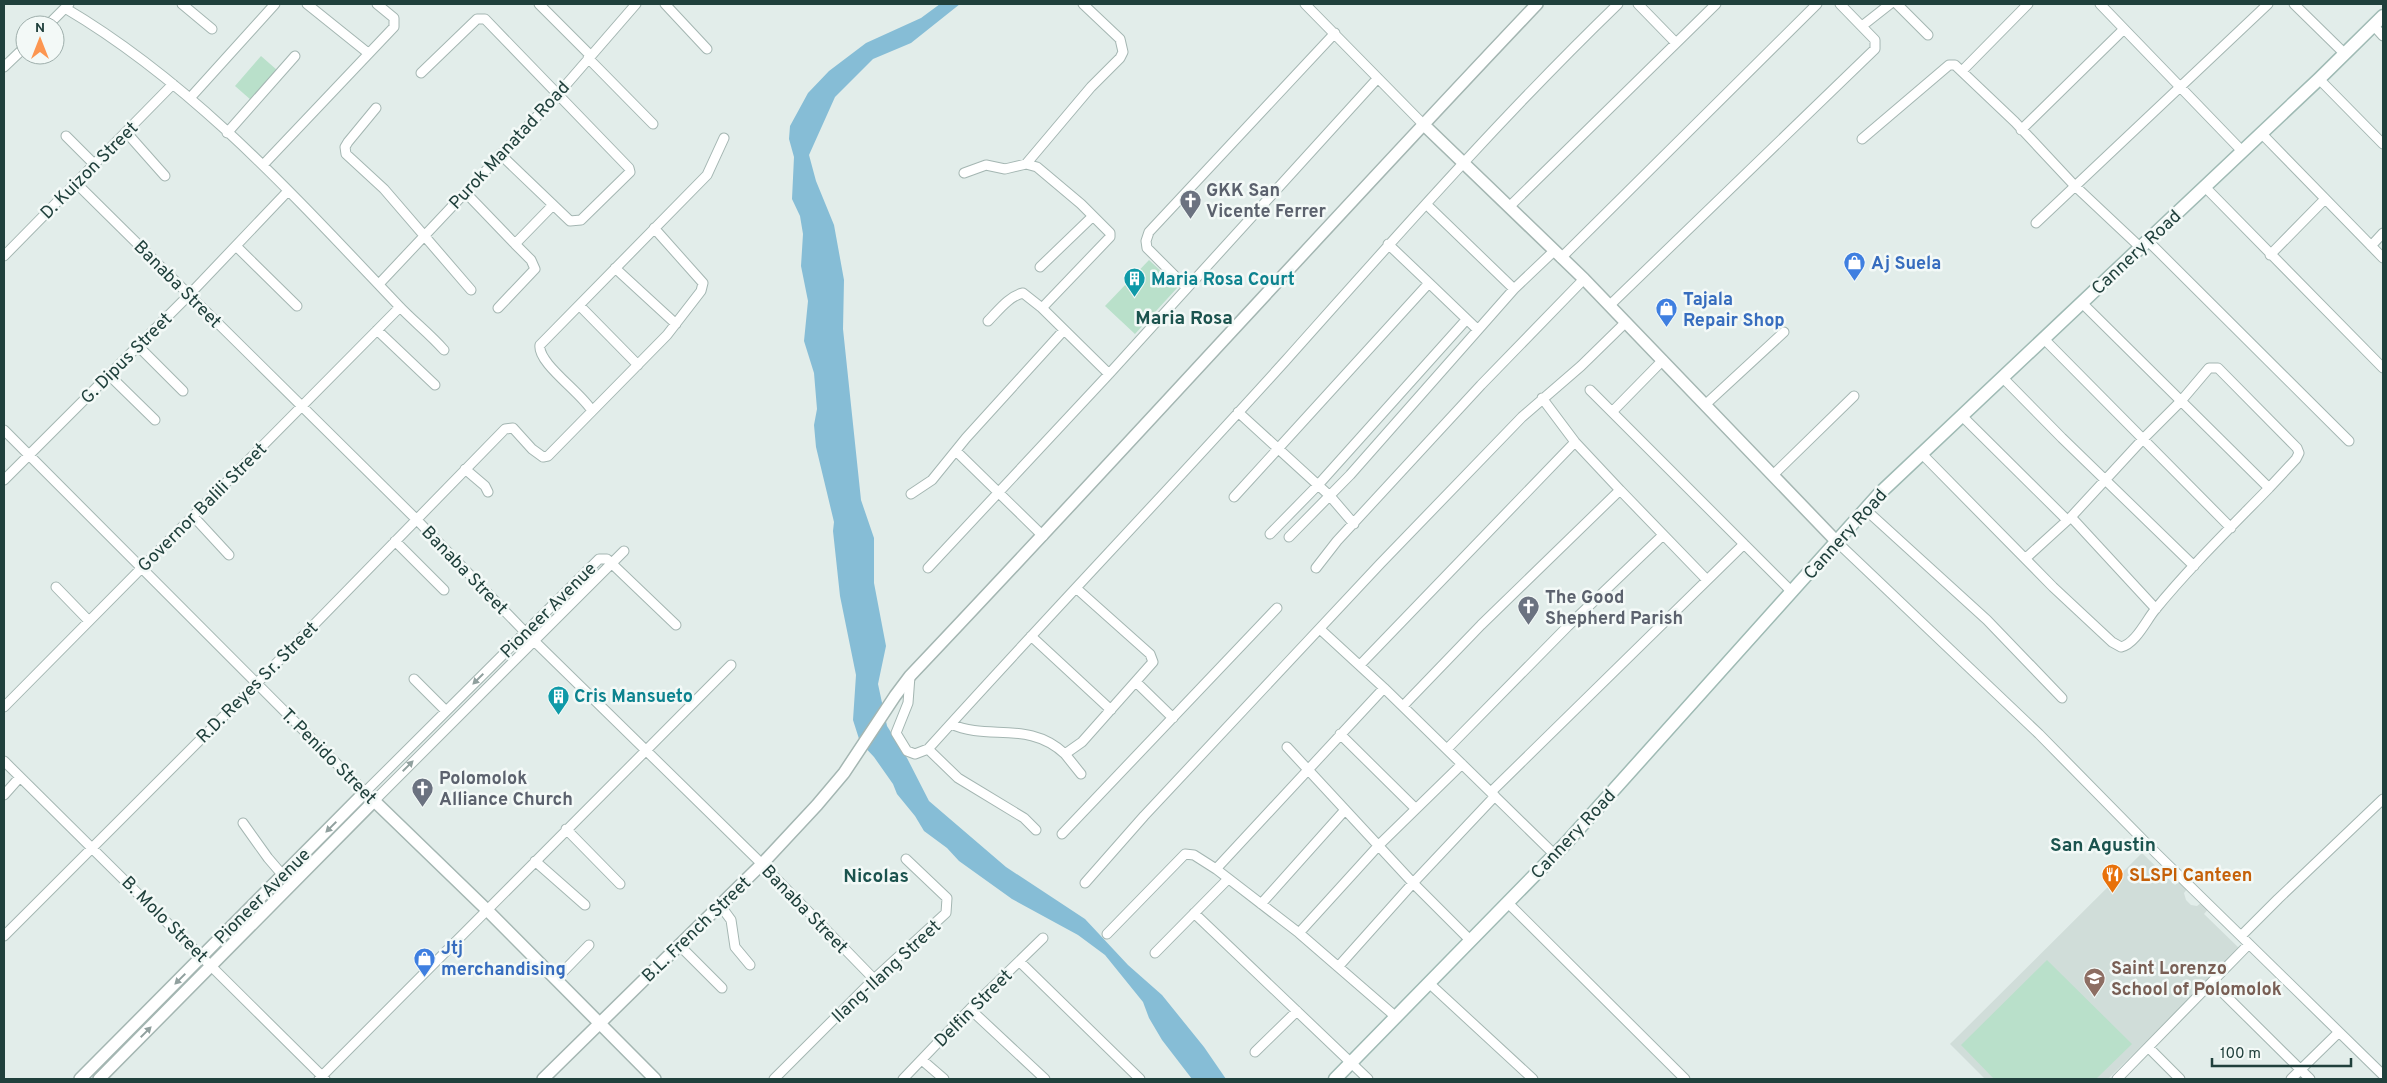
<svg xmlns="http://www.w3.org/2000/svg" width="2387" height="1083" font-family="Overpass,sans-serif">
<rect width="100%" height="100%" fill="#e2edea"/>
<path fill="#d0ddd9" d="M2142,853L2175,885L2180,881L2188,888L2184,893L2186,900L2191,905L2197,906L2202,902L2209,908L2204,914L2240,949L2108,1079H1985L1950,1044Z"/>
<path fill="#b9e0ca" d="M261,56L277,70L251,100L235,86Z
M1149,260L1178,287L1135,334L1105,306Z
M2047,960L2132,1044L2096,1079H1994L1961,1045Z"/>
<path fill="#86bdd6" d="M940,4H960L911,43L873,59L835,97L809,155L816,181L834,225L844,280L843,329L861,500L874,538V583L886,646L878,684L887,726L907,758L929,801L1006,867L1085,919L1128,965L1162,995L1204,1047L1226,1079H1192L1162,1040L1149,1018L1143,1002L1105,955L1078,935L1012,899L959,861L947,848L924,831L915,816L897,794L893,784L874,757L860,742L853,720L856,675L840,596L833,531L834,522L816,447L814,425L817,409L814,373L804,341L808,301L801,266L803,234L800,216L792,199L794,157L789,139L790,126L808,93L829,71L866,43L921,18Z"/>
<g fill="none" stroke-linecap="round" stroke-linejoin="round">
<defs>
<path id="minor" d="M182,4L212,29
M307,4L368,53
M539,4L591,56
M665,4L707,49
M1305,4L1423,124
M1638,4L1676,43
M1897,4L1928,35
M2100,4L2242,151
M2294,4L2345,54
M65,8C194,84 296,198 398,305C413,321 430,334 444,350
M48,25L69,4
M1862,26L1890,4
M2374,26L2383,36
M588,58L653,124
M4,67L25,47
M1962,71L2028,4
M421,73L477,19H485L629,168L630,172L581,220L570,221L500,154
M2319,79L2383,144
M190,98L275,4
M376,108L348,142L345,147L346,154L384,189L471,290
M2021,130L2124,29
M126,132L165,176
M227,133L295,56
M2262,134L2383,258
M66,136L94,164
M1862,139L1949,65H1955L2015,122L2074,185L2141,248
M1026,164L1091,87L1120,58L1123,52L1120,39L1083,4
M263,165L394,27V18L377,4
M964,173L986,165L1005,169L1026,164L1037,167L1081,204L1110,233V237L1042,308
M76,183L416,519L525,632L762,864L874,979
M2205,187L2383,368
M465,192L515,244L553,205
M1426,204L1514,289
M1509,207L1716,4
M2036,223L2268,4
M2148,241L2349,441
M236,246L297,306
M2371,246L2383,233
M2270,255L2325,199
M4,256L173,84
M1561,258L1817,4
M1040,267L1093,216
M615,268L676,324
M1429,283L1478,330
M379,284L558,94L636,4
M1187,288L1147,248L1146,241L1149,232L1335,33
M1610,305L1875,49V40L1840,4
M580,306L638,365
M498,308L535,269L531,260L515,244
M988,321C998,311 1009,296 1023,293L1042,308L1109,374
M377,330L435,385
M2044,339L2231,528
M138,346L183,391
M109,375L155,420
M2003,378L2062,438L2194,566
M1590,390L1792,592
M1706,404L1784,332
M592,411C582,393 537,363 540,345L707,175L724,138
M1238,412L1330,496L1354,524
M1612,412L1663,360
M1962,416L2066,519
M4,430L365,792L599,559H607L676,625
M956,451L1043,536
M1922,454L2053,587L2112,642L2121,647C2135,644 2146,621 2154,611C2189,568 2230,528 2269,488L2082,303
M465,469L485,486L488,492
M1774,474L1854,396
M4,480L189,295L288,191
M1620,490L1707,580
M911,494L932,480L966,438L1064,330
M1234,497L1429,283L1388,244
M1866,510L1987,620L2062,698
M193,516L229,555
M2071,517L2156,609
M1270,534L1318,485L1466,320
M1289,537L1350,475L1514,289L1554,251
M395,541L444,590
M1837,542L2039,734L2157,854L2383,1075
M2026,558L2071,517L2143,439L2181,401L2209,368H2218L2297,448L2299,453L2296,459L2269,488
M928,568L1109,374L1377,79
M1316,568L1337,541L1481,385L1584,279
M56,587L89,621
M1321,630L1384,688L1555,855
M1031,636L1111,710
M1360,665L1575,442
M910,676L908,703L896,733L907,751L915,754L928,749C1046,618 1169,490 1287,359C1395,238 1502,116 1618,4
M414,679L446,711
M1136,682L1173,718
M1384,688L1216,869L1299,933L1396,1017
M1403,706L1481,625L1620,490L1575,442L1542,398
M4,707L400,307
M951,724C988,741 1029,720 1065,754L1082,742L1153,662L1150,654L1076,588
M1340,734L1416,809
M1287,747L1413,883L1470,940
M928,749L958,778L1024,818L1036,830
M1447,749L1568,626L1663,535
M1065,754L1081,774
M4,761L325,1079
M1491,792L1744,544
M4,795L20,777
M374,801L624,551
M243,823L268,858L286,879
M566,829L620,884
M1062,834L1277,608
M535,861L585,905
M1085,883L1144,816L1380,564L1522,417L1581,366L1626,322
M1508,903L1685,1079
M1261,904L1345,810
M720,905L731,920L735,947L750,965
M1194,913L1368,1079
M1299,933L1379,845L1462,764
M1107,934L1185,854L1194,855L1216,869
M4,936L256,684L505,429L513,428L532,449L543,457L548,456L667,335L701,291L703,283L654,228
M2241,936L2278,899L2383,799
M679,945L722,988
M1155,953L1228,879
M1020,962L1140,1079
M1338,967L1413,883L1495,796
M556,979L589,945
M2212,982L2310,1079
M1430,984L1533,1079
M970,1009L1045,1079
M2149,1048L2180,1079
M1255,1052L1297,1011
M922,1060L944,1079
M319,1079L731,665
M774,1079L874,979L946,913L947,898L906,859
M903,1079L970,1009L1043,938
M2117,1079L2249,944
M2291,1079L2338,1033"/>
<path id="tertiary" d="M1423,124L1584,279L1837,542
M80,1079L365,792L487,910L655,1079
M99,1079L374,801
M543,1079L762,864L817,805L844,773L895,696L910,676C1121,454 1326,226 1537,4"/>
<path id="secondary" d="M1335,1079L1567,842L1880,493L2319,79L2383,16"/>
</defs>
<use href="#minor" stroke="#a4b6b2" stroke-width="11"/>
<use href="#tertiary" stroke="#a4b6b2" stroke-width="14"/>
<use href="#secondary" stroke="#9fbab4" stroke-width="15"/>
<use href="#minor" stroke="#fff" stroke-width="9"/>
<use href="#tertiary" stroke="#fff" stroke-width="11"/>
<use href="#secondary" stroke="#fff" stroke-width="12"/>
</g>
<defs><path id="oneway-solid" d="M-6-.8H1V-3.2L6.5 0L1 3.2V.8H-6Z" transform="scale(1.25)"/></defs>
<g fill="#90a09e">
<use href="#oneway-solid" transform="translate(478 679) rotate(135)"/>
<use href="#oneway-solid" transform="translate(408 766) rotate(-45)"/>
<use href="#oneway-solid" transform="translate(331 827) rotate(135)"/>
<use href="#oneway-solid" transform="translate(180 979) rotate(135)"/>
<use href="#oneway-solid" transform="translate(146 1032) rotate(-45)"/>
</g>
<defs>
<symbol id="church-pin" viewBox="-11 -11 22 30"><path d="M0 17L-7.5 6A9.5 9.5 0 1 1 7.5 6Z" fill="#6b7280" stroke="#f3f9f7"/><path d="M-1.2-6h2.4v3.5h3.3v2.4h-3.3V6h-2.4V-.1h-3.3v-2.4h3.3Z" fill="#fff"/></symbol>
<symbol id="shop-pin" viewBox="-11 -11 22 30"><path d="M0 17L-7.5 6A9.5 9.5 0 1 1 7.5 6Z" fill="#3f7fe0" stroke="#f3f9f7"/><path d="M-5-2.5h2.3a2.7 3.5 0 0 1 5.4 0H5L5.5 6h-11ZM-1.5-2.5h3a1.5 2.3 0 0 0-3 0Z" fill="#fff"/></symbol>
<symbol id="building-pin" viewBox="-11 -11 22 30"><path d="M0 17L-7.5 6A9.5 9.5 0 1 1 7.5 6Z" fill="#0f9aa8" stroke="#f3f9f7"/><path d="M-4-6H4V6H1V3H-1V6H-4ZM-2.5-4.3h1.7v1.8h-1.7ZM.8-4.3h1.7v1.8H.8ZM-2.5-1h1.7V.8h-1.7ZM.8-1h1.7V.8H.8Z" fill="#fff"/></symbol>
<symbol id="restaurant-pin" viewBox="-11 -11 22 30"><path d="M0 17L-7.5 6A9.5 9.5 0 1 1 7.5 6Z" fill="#e8710a" stroke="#f3f9f7"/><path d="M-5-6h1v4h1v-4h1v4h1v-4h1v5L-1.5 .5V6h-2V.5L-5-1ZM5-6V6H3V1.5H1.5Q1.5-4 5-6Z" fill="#fff"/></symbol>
<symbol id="school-pin" viewBox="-11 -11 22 30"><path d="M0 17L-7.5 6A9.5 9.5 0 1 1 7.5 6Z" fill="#8d6e63" stroke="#f3f9f7"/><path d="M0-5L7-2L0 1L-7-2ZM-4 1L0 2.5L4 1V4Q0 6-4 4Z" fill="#fff"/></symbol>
</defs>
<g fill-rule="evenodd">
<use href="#church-pin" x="1178" y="188" width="25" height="34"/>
<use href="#shop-pin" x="1842" y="250" width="25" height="34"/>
<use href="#building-pin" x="1122" y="266" width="25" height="34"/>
<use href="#shop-pin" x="1654" y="296" width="25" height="34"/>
<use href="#church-pin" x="1516" y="594" width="25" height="34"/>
<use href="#building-pin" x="546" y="684" width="25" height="34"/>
<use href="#church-pin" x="410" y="776" width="25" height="34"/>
<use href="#restaurant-pin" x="2100" y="862" width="25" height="34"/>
<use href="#shop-pin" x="412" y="946" width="25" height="34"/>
<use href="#school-pin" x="2082" y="966" width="25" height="34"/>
</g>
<g text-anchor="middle" stroke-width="5" stroke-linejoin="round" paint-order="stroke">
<g font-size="18" fill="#20403c" stroke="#f3f9f7">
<text transform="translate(509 145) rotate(-47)" y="6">Purok Manatad Road</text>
<text transform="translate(89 170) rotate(-45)" y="6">D. Kuizon Street</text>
<text transform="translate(2136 252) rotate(-43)" y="6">Cannery Road</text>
<text transform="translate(178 284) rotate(45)" y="6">Banaba Street</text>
<text transform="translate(126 358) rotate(-45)" y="6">G. Dipus Street</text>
<text transform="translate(202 507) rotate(-45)" y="6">Governor Balili Street</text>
<text transform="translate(1845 534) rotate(-48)" y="6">Cannery Road</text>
<text transform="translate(465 570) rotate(46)" y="6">Banaba Street</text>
<text transform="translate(548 610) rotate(-45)" y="6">Pioneer Avenue</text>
<text transform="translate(257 682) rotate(-45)" y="6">R.D. Reyes Sr. Street</text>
<text transform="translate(329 756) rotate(45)" y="6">T. Penido Street</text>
<text transform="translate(1573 834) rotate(-47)" y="6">Cannery Road</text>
<text transform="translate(262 896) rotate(-45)" y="6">Pioneer Avenue</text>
<text transform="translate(805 909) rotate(46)" y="6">Banaba Street</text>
<text transform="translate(165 919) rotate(45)" y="6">B. Molo Street</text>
<text transform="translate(696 929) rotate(-44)" y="6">B.L. French Street</text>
<text transform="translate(886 971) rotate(-43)" y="6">Ilang-Ilang Street</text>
<text transform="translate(973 1008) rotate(-45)" y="6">Delfin Street</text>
</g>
<g font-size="18" font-weight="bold" fill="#5b616d" stroke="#f3f9f7" text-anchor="start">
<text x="1206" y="196">GKK San<tspan x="1206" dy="21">Vicente Ferrer</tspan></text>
<text x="1545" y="603">The Good<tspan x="1545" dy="21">Shepherd Parish</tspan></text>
<text x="439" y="784">Polomolok<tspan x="439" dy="21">Alliance Church</tspan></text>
</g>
<g font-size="18" font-weight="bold" fill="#366cbe" stroke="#f3f9f7" text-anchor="start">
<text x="1871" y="269">Aj Suela</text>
<text x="1683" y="305">Tajala<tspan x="1683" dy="21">Repair Shop</tspan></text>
<text x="441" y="954">Jtj<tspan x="441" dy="21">merchandising</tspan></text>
</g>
<g font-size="18" font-weight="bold" fill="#0d838f" stroke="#f3f9f7" text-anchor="start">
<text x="1151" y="285">Maria Rosa Court</text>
<text x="574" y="702">Cris Mansueto</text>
</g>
<g font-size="18" font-weight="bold" fill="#c56008" stroke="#f3f9f7" text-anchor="start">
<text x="2129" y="881">SLSPI Canteen</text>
</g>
<g font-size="18" font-weight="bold" fill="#785e54" stroke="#f3f9f7" text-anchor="start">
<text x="2111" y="974">Saint Lorenzo<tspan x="2111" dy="21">School of Polomolok</tspan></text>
</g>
<g font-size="19" font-weight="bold" fill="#1b534e" stroke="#f3f9f7">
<text x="1184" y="324">Maria Rosa</text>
<text x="2103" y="851">San Agustin</text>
<text x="876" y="882">Nicolas</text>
</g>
</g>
<rect width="2387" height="1083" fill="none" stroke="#20403c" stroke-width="10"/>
<g transform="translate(40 40)"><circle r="24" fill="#f3f9f7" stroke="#9fafac"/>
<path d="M0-4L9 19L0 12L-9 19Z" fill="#fc9651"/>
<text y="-8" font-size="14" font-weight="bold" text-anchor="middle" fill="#20403c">N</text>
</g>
<path d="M2212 1058v8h139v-8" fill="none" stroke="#20403c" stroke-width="2.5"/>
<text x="2220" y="1058" font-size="15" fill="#20403c" stroke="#f3f9f7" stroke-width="4" paint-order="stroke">100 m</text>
</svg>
